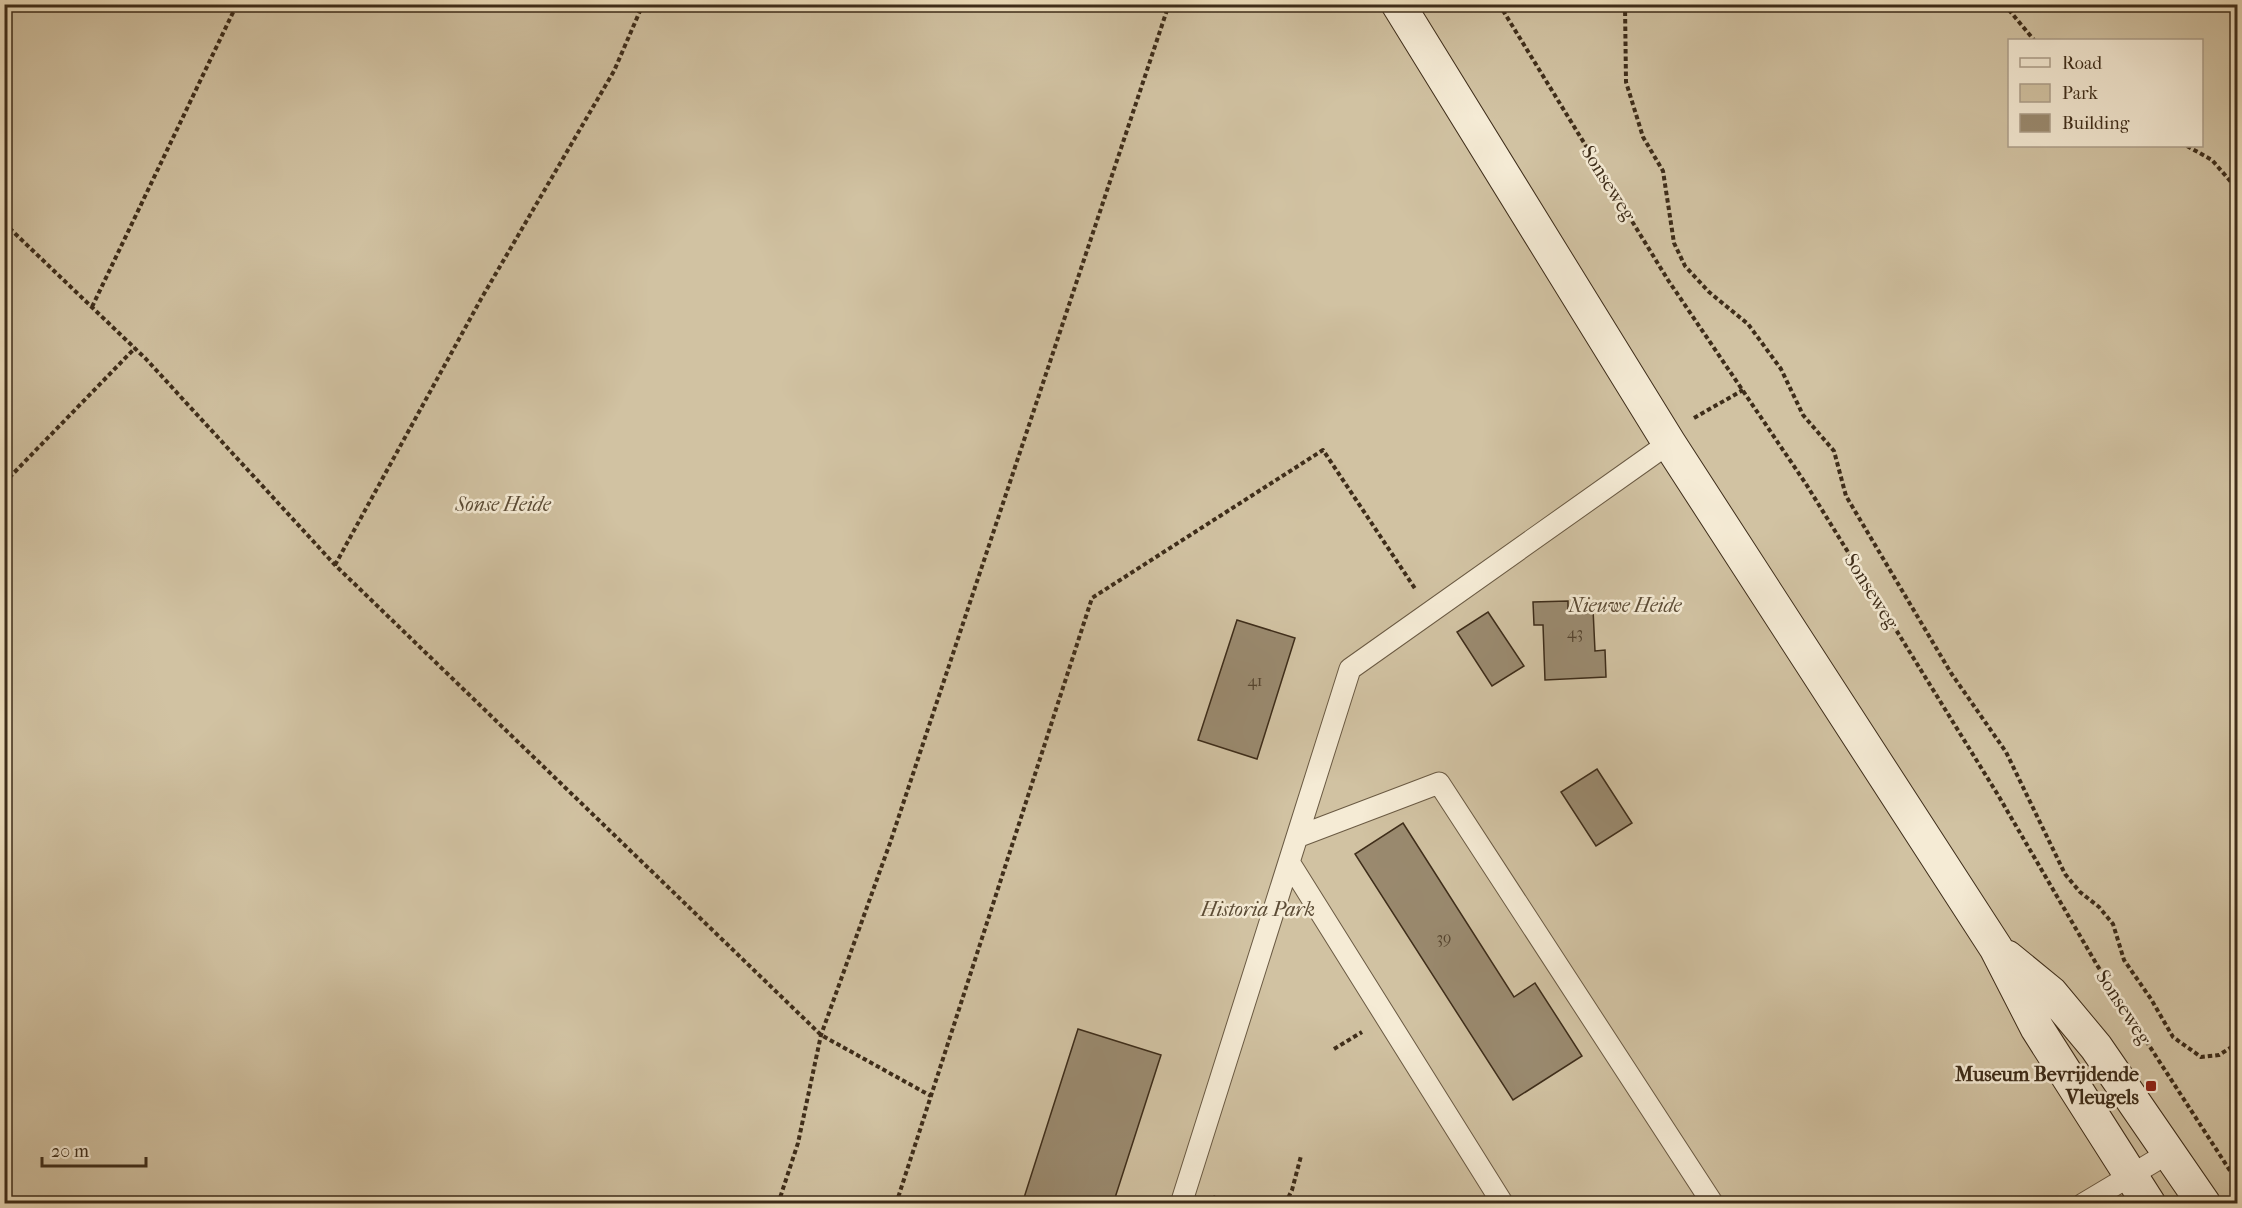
<svg xmlns="http://www.w3.org/2000/svg" width="2242" height="1208" font-family="'IM FELL French Canon',serif">
<rect width="100%" height="100%" fill="#efe0be"/>
<filter id="stains"><feTurbulence type="fractalNoise" baseFrequency=".00333" numOctaves="4"/><feColorMatrix values="0 0 0 0 .2 0 0 0 0 .09 0 0 0 0 .02 0 0 0 .5 -.17"/></filter>
<radialGradient id="worn" r=".72"><stop offset=".6" stop-color="#630" stop-opacity="0"/><stop offset="1" stop-color="#630" stop-opacity=".3"/></radialGradient>
<path fill="#d1c2a2" stroke="#88785e" stroke-width="1.5" fill-rule="evenodd" d="M4,5H2237V1203H5ZM2010,40H2202V146H2010Z"/>
<path fill="#9a8a6f" stroke="#3e2d1a" stroke-width="1.5" d="M1568,601V610L1593,609L1595,651L1605,650L1606,677L1545,680L1543,625H1534L1533,602Z
M1488,612L1524,666L1492,686L1457,632Z
M1237,620L1295,638L1257,759L1198,740Z
M1597,769L1632,823L1596,846L1561,792Z
M1403,823L1514,997L1535,983L1582,1056L1513,1100L1355,854Z
M1078,1029L1161,1055L1113,1204H1022Z"/>
<g fill="none" stroke-linecap="round" stroke-linejoin="round">
<defs>
<path id="lane" d="M1297,837L1439,783L1713,1204
M1289,862L1503,1204
M1181,1204L1350,669L1669,443
M2083,1204L2170,1152"/>
<path id="secondary" d="M1398,4L1669,443L1996,948L2037,1028L2149,1204
M2007,957L2051,993L2096,1047L2204,1204"/>
</defs>
<use href="#lane" stroke="#6a5a43" stroke-width="23"/>
<use href="#secondary" stroke="#3e2d1a" stroke-width="35"/>
<path stroke="#3e2d1a" stroke-width="4" stroke-dasharray="4.5 3" stroke-linecap="butt" d="M1499,4L1668,280L1806,484L1998,795L2097,965L2238,1183
M1625,4L1626,82L1643,137L1663,171L1674,243L1685,266L1709,292L1748,324L1781,369L1803,415L1834,451L1846,496L1951,673L2006,752L2065,874L2080,892L2099,907L2113,924L2124,960L2151,999L2173,1037L2201,1057L2219,1055L2238,1043
M2004,4L2034,40
M2187,146L2212,160L2238,190
M4,223L146,359L335,565L821,1035L931,1096
M92,307L237,4
M1694,418L1743,390
M4,483L135,348
M335,565L481,299L614,71L643,4
M1334,1049L1362,1032
M1213,1197L1229,1204
M778,1204L798,1143L821,1035L890,843L1169,4
M896,1204L1092,598L1323,450L1416,590
M1285,1204L1292,1190L1301,1156"/>
<use href="#lane" stroke="#f5ebd5" stroke-width="21"/>
<use href="#secondary" stroke="#f5ebd5" stroke-width="33"/>
</g>
<rect fill="#8f2418" stroke="#f5ebd5" stroke-width="2" x="2145" y="1080" width="12" height="12" rx="3"/>
<g text-anchor="middle" stroke-width="5" stroke-linejoin="round" paint-order="stroke">
<g font-size="16" fill="#55442f">
<text x="1575" y="638">43</text>
<text x="1255" y="686">41</text>
<text x="1444" y="943">39</text>
</g>
<g font-size="20" fill="#3e2d1a" stroke="#f5ebd5">
<text transform="translate(1609 183) rotate(58)" y="7">Sonseweg</text>
<text transform="translate(1872 591) rotate(58)" y="7">Sonseweg</text>
<text transform="translate(2124 1007) rotate(57)" y="7">Sonseweg</text>
</g>
<g font-size="20" font-style="italic" fill="#5b4b35" stroke="#f5ebd5">
<text x="503" y="511">Sonse Heide</text>
<text x="1625" y="612">Nieuwe Heide</text>
<text x="1258" y="916">Historia Park</text>
</g>
<g font-size="20" font-weight="bold" fill="#3e2d1a" stroke="#f5ebd5" text-anchor="end">
<text x="2139" y="1081">Museum Bevrijdende<tspan x="2139" dy="23">Vleugels</tspan></text>
</g>
</g>
<rect width="2242" height="1208" fill="none" stroke="#efe0be" stroke-width="24"/>
<rect x="6" y="6" width="2230" height="1196" fill="none" stroke="#3e2d1a" stroke-width="3"/>
<rect x="12" y="12" width="2218" height="1184" fill="none" stroke="#3e2d1a" stroke-width="1.5"/>
<rect x="2008" y="39" width="195" height="108" fill="#f5ebd5" stroke="#ac9f8a" stroke-width="1.5"/>
<rect x="2020" y="58" width="30" height="9" fill="#f5ebd5" stroke="#ac9f8a" stroke-width="1.5"/>
<text x="2062" y="69" font-size="18" fill="#3e2d1a">Road</text>
<rect x="2020" y="84" width="30" height="18" fill="#d1c2a2" stroke="#ac9f8a" stroke-width="1.5"/>
<text x="2062" y="99" font-size="18" fill="#3e2d1a">Park</text>
<rect x="2020" y="114" width="30" height="18" fill="#9a8a6f" stroke="#ac9f8a" stroke-width="1.5"/>
<text x="2062" y="129" font-size="18" fill="#3e2d1a">Building</text>
<path d="M42 1157v9h104v-9" fill="none" stroke="#3e2d1a" stroke-width="3"/>
<text x="51" y="1157" font-size="18" fill="#3e2d1a" stroke="#f5ebd5" stroke-width="4.5" paint-order="stroke">20 m</text>
<rect width="100%" height="100%" filter="url(#stains)"/>
<rect width="100%" height="100%" fill="url(#worn)"/>
</svg>
